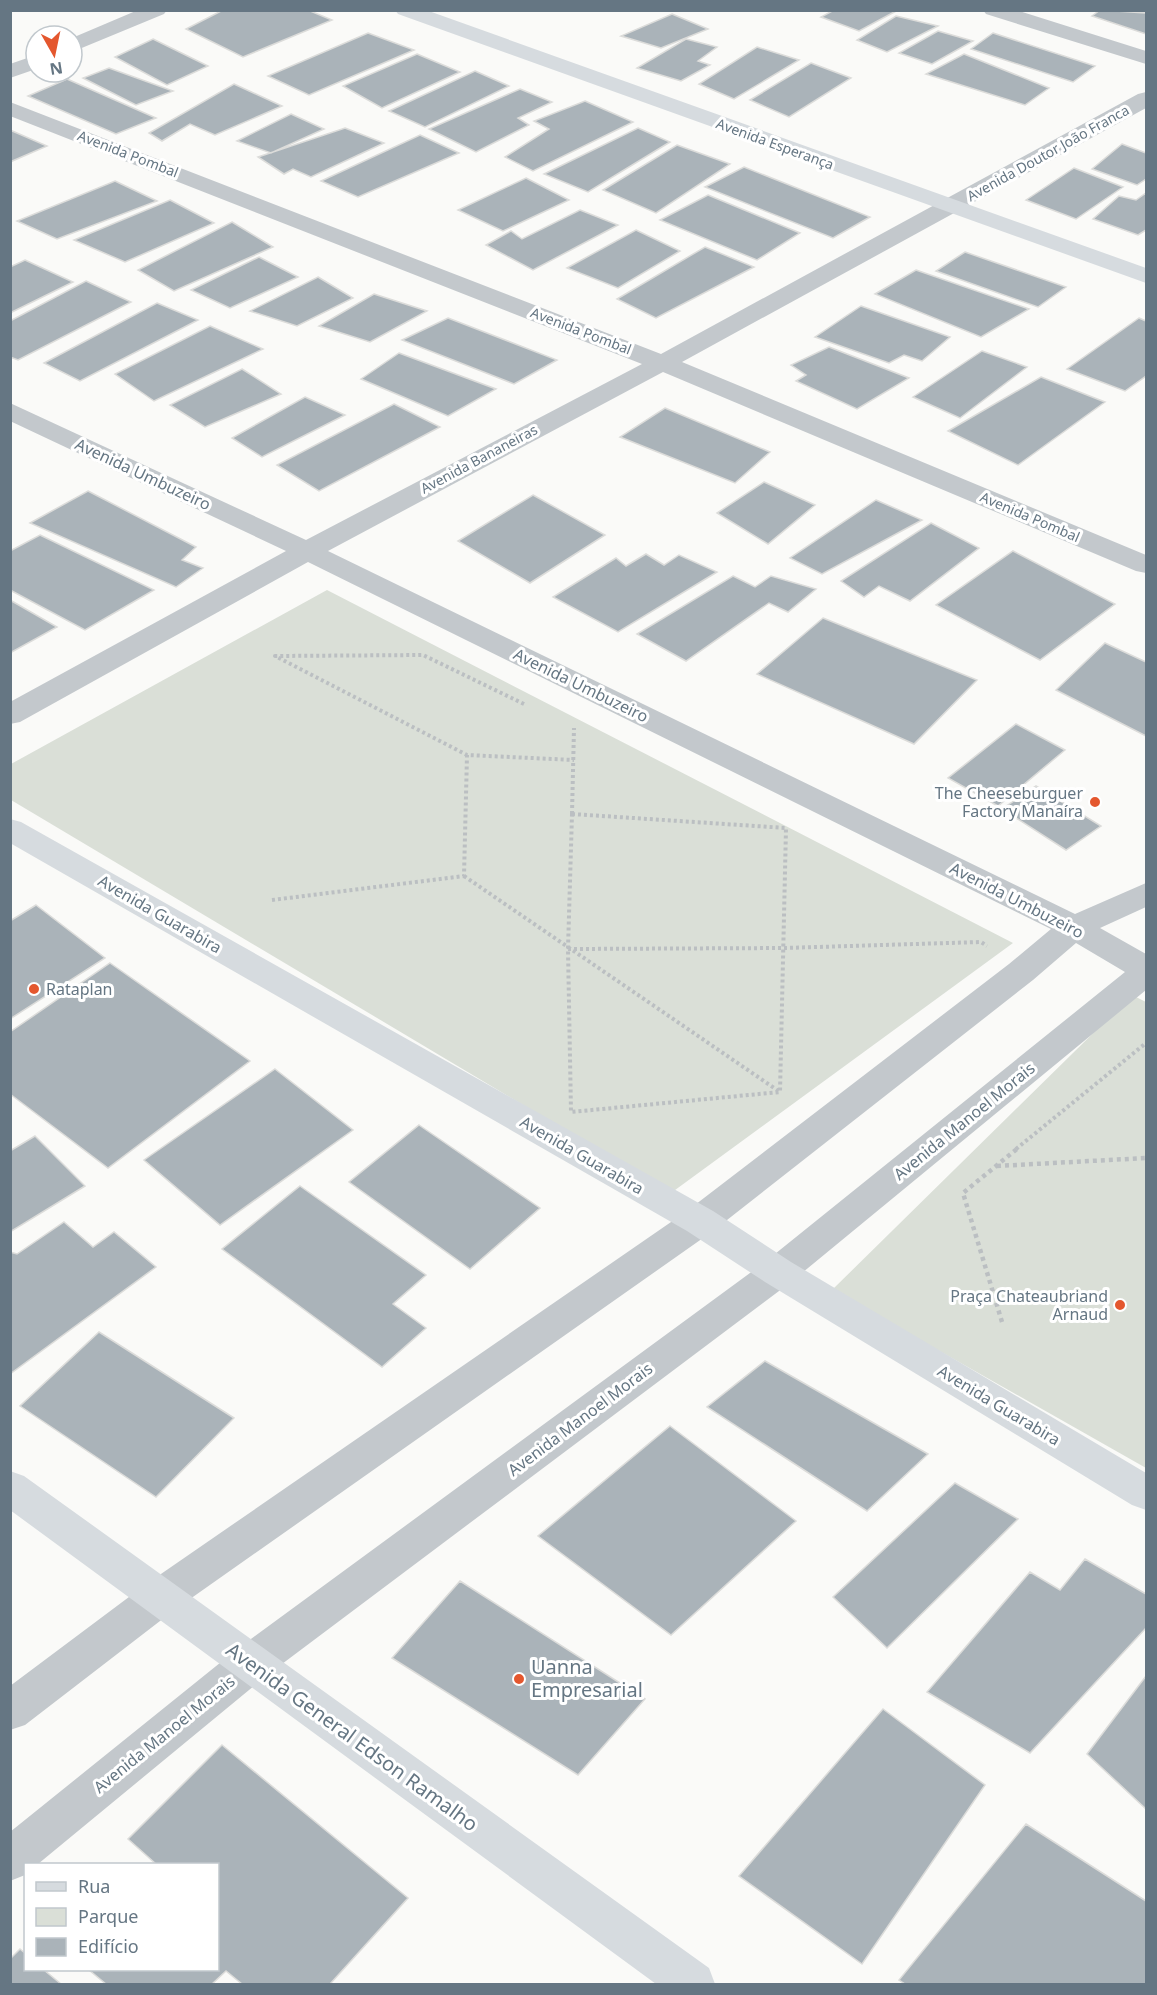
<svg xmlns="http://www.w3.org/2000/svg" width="1157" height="1995" font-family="'Noto Sans',sans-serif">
<rect width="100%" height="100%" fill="#fafaf8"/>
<path fill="#dadfd7" d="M327,590L1013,943L671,1193L11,800V764Z
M1132,995L1146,1002V1468L832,1290Z"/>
<path fill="#aab3b9" stroke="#dcdcda" stroke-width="1.5" d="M223,10H308L332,20L243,57L186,29Z
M834,10H898L859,31L821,17Z
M1100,10L1146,13V34L1092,16Z
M672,14L708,29L661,48L621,36Z
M896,16L938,26L887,52L857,40Z
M938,31L973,41L932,64L899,53Z
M368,33L414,50L309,95L268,76Z
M993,33L1095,66L1073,82L971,49Z
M153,39L208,66L167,85L115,57Z
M686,39L717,47L698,61L710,65L681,81L637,68Z
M757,47L799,60L734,99L699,84Z
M417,54L460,72L382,108L343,86Z
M964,54L1049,88L1025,105L926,74Z
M811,63L851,78L789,117L750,100Z
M109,68L173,91L136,105L83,78Z
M475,71L509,86L425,127L389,111Z
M67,79L156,118L116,134L28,96Z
M234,84L282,106L215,135L190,124L162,141L149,133Z
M520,89L552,102L518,118L529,125L476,152L429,129Z
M585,101L633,122L533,171L505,157L549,129L534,121Z
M291,114L324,129L271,153L237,141Z
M345,128L384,143L311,177L293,169L284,174L258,157Z
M638,128L670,142L588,192L544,174Z
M10,130L47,146L10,162Z
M420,135L459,153L358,197L321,181Z
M1122,144L1146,153V179L1137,185L1092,169Z
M677,145L730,164L656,213L603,190Z
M744,167L870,217L833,238L705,187Z
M1074,168L1123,187L1076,219L1026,200Z
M526,178L569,200L503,231L458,210Z
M115,181L157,201L57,239L17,221Z
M1146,193V230L1138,235L1093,219L1119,196L1136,200Z
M708,195L800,233L757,260L660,220Z
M170,200L214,223L125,262L74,240Z
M580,210L618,225L533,270L486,245L511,231L522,239Z
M232,222L273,247L174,291L138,270Z
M636,230L680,251L618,288L567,268Z
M705,247L754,267L656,318L617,299Z
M965,252L1066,287L1038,307L936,271Z
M259,257L298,277L230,308L191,290Z
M25,260L73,282L10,313V267Z
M916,270L1029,309L981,337L875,294Z
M318,277L353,298L297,326L250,311Z
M86,281L131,302L18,360L10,357V321Z
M374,294L427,311L370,342L319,326Z
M157,303L198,320L80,381L44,363Z
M861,306L950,337L922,361L904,355L889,363L815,337Z
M448,318L557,360L514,384L402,340Z
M1139,318L1146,321V376L1125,391L1067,369Z
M210,326L263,349L154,401L115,374Z
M829,347L909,378L857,409L796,381L806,375L791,365Z
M982,351L1027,367L960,418L913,397Z
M399,353L496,389L448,416L361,379Z
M242,369L281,394L205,427L170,405Z
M1041,377L1105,402L1018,465L948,431Z
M305,397L345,415L262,457L232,438Z
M394,404L440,427L319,491L277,465Z
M665,408L770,452L735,483L620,437Z
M764,482L815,505L768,544L717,513Z
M88,491L196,547L182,560L203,568L176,587L30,523Z
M533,495L605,535L530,583L458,541Z
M876,500L922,520L822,574L790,558Z
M931,523L979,548L910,601L879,586L864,597L841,581Z
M40,535L154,590L85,630L10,590V551Z
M1013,551L1115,604L1040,660L936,605Z
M646,554L664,565L679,555L717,572L618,632L553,597L616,558L626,566Z
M733,576L755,587L771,576L816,589L788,612L769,603L686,661L637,634Z
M10,600L57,627L10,653Z
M823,618L977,680L914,744L757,674Z
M1105,643L1146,662V736L1056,690Z
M1016,724L1065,750L998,806L948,778Z
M1036,786L1101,826L1066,850L1002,809Z
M36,905L105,958L10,1019V921Z
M110,963L250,1061L108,1168L10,1094V1032Z
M275,1069L353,1130L220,1225L144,1160Z
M419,1125L540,1208L470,1269L349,1182Z
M35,1136L85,1186L10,1232V1151Z
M300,1186L426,1275L393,1304L426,1328L382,1367L222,1249Z
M64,1222L93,1247L114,1232L156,1267L10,1374V1252L17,1254Z
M99,1332L234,1418L156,1497L20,1406Z
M765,1361L928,1454L867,1511L707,1407Z
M670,1426L796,1521L671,1635L538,1536Z
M955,1483L1018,1519L887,1648L833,1597Z
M1085,1559L1146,1594V1628L1030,1753L927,1692L1030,1572L1060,1590Z
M460,1581L645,1699L578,1775L392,1658Z
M1146,1676V1809L1087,1754Z
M883,1709L985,1785L862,1964L739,1876Z
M222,1745L408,1898L330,1984H242L226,1971L212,1984H106L89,1970H218V1864H156L128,1839Z
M1026,1824L1146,1901V1984H905L899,1980Z
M20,1949L26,1954V1970H44L61,1984H10V1959Z"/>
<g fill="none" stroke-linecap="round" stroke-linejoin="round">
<path stroke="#bbbfc2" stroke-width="4" stroke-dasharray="3 3" stroke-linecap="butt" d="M524,704L423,655L275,656L467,755L574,760
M572,814L786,828L780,1092L571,1112L568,949Z
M572,814L574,728
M464,876L780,1092
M272,900L464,876L467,755
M568,949L784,948L981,942L987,946
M1016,1149L1146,1043"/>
<path stroke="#bbbfc2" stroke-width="4.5" stroke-dasharray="4 4" stroke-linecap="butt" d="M997,1166L1146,1158
M1002,1322L963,1193L1018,1148"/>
<path fill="#c3c8cc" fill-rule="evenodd" d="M138,10H167L164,14L72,52V38Z
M983,10H1016L1146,51V64L986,14Z
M36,55V69L10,78V64Z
M1146,92V108L682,362L1146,555V573L1136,571L663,372L328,551L1075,914L1146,883V907L1100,928L1146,954V990L791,1282L266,1676L38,1864H26L25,1875L10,1881V1832L236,1650L765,1262L1125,972L1076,943L1033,980L713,1231L173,1611L25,1725L10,1730V1686L145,1585L687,1211L1009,964L1051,929L308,562L20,722L10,724V702L286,551L10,421V403L306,540L642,364L10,116V102L661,354L1138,94Z"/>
<path fill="#d6dbdf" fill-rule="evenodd" d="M395,10H426L1146,268V283L398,14Z
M10,819L21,822L713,1211L791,1262L1146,1473V1510L1132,1505L765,1282L687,1231L10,843Z
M10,1471L24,1476L709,1968L715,1984H656L10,1510Z"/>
</g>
<g fill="#e4572e" stroke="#fff" stroke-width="2">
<circle cx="1095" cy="802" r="6"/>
<circle cx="34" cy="989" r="6"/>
<circle cx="1120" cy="1305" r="6"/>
<circle cx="519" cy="1679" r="6"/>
</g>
<g text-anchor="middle" stroke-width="6" stroke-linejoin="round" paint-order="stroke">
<g font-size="14" fill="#657683" stroke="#fff">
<text transform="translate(775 144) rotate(20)" y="5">Avenida Esperança</text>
<text transform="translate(1048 153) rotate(-29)" y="5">Avenida Doutor João Franca</text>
<text transform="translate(128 154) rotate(21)" y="5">Avenida Pombal</text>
<text transform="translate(581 331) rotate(21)" y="5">Avenida Pombal</text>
<text transform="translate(479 459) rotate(-28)" y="5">Avenida Bananeiras</text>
<text transform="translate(1030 517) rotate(23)" y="5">Avenida Pombal</text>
</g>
<g font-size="16" fill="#657683" stroke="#fff">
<text transform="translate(143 474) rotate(25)" y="6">Avenida Umbuzeiro</text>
<text transform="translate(581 685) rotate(26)" y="6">Avenida Umbuzeiro</text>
<text transform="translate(1017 900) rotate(27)" y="6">Avenida Umbuzeiro</text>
<text transform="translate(160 914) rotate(30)" y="6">Avenida Guarabira</text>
<text transform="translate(964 1121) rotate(-39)" y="6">Avenida Manoel Morais</text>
<text transform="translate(582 1155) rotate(30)" y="6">Avenida Guarabira</text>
<text transform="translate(999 1405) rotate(31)" y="6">Avenida Guarabira</text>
<text transform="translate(580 1419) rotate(-37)" y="6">Avenida Manoel Morais</text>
<text transform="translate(164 1734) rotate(-39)" y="6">Avenida Manoel Morais</text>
</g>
<g font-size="16" fill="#657683" stroke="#fff" text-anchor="end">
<text x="1083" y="799">The Cheeseburguer<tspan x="1083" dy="18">Factory Manaíra</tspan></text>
<text x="46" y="995" text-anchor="start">Rataplan</text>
<text x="1108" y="1302">Praça Chateaubriand<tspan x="1108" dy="18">Arnaud</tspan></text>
</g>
<g font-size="20" fill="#657683" stroke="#fff" text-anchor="start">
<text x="531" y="1674">Uanna<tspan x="531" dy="23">Empresarial</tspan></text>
</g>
<g font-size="20" fill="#657683" stroke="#fff">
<text transform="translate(352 1737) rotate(36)" y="7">Avenida General Edson Ramalho</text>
</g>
</g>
<rect width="1157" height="1995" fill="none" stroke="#657683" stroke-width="24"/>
<rect x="24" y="1863" width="195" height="108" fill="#ffffff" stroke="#c1c8cd" stroke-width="1.5"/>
<rect x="36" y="1882" width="30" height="9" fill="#d6dbdf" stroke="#c1c8cd" stroke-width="1.5"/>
<text x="78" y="1893" font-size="18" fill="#657683">Rua</text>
<rect x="36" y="1908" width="30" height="18" fill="#dadfd7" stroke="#c1c8cd" stroke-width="1.5"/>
<text x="78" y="1923" font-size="18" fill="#657683">Parque</text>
<rect x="36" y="1938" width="30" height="18" fill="#aab3b9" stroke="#c1c8cd" stroke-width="1.5"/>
<text x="78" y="1953" font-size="18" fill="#657683">Edifício</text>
<g transform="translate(54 54) rotate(171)"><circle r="28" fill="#ffffff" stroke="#c1c8cd" stroke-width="1.5"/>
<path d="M0-4.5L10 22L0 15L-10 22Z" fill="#e4572e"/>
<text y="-9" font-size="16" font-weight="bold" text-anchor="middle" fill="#657683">N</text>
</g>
</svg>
